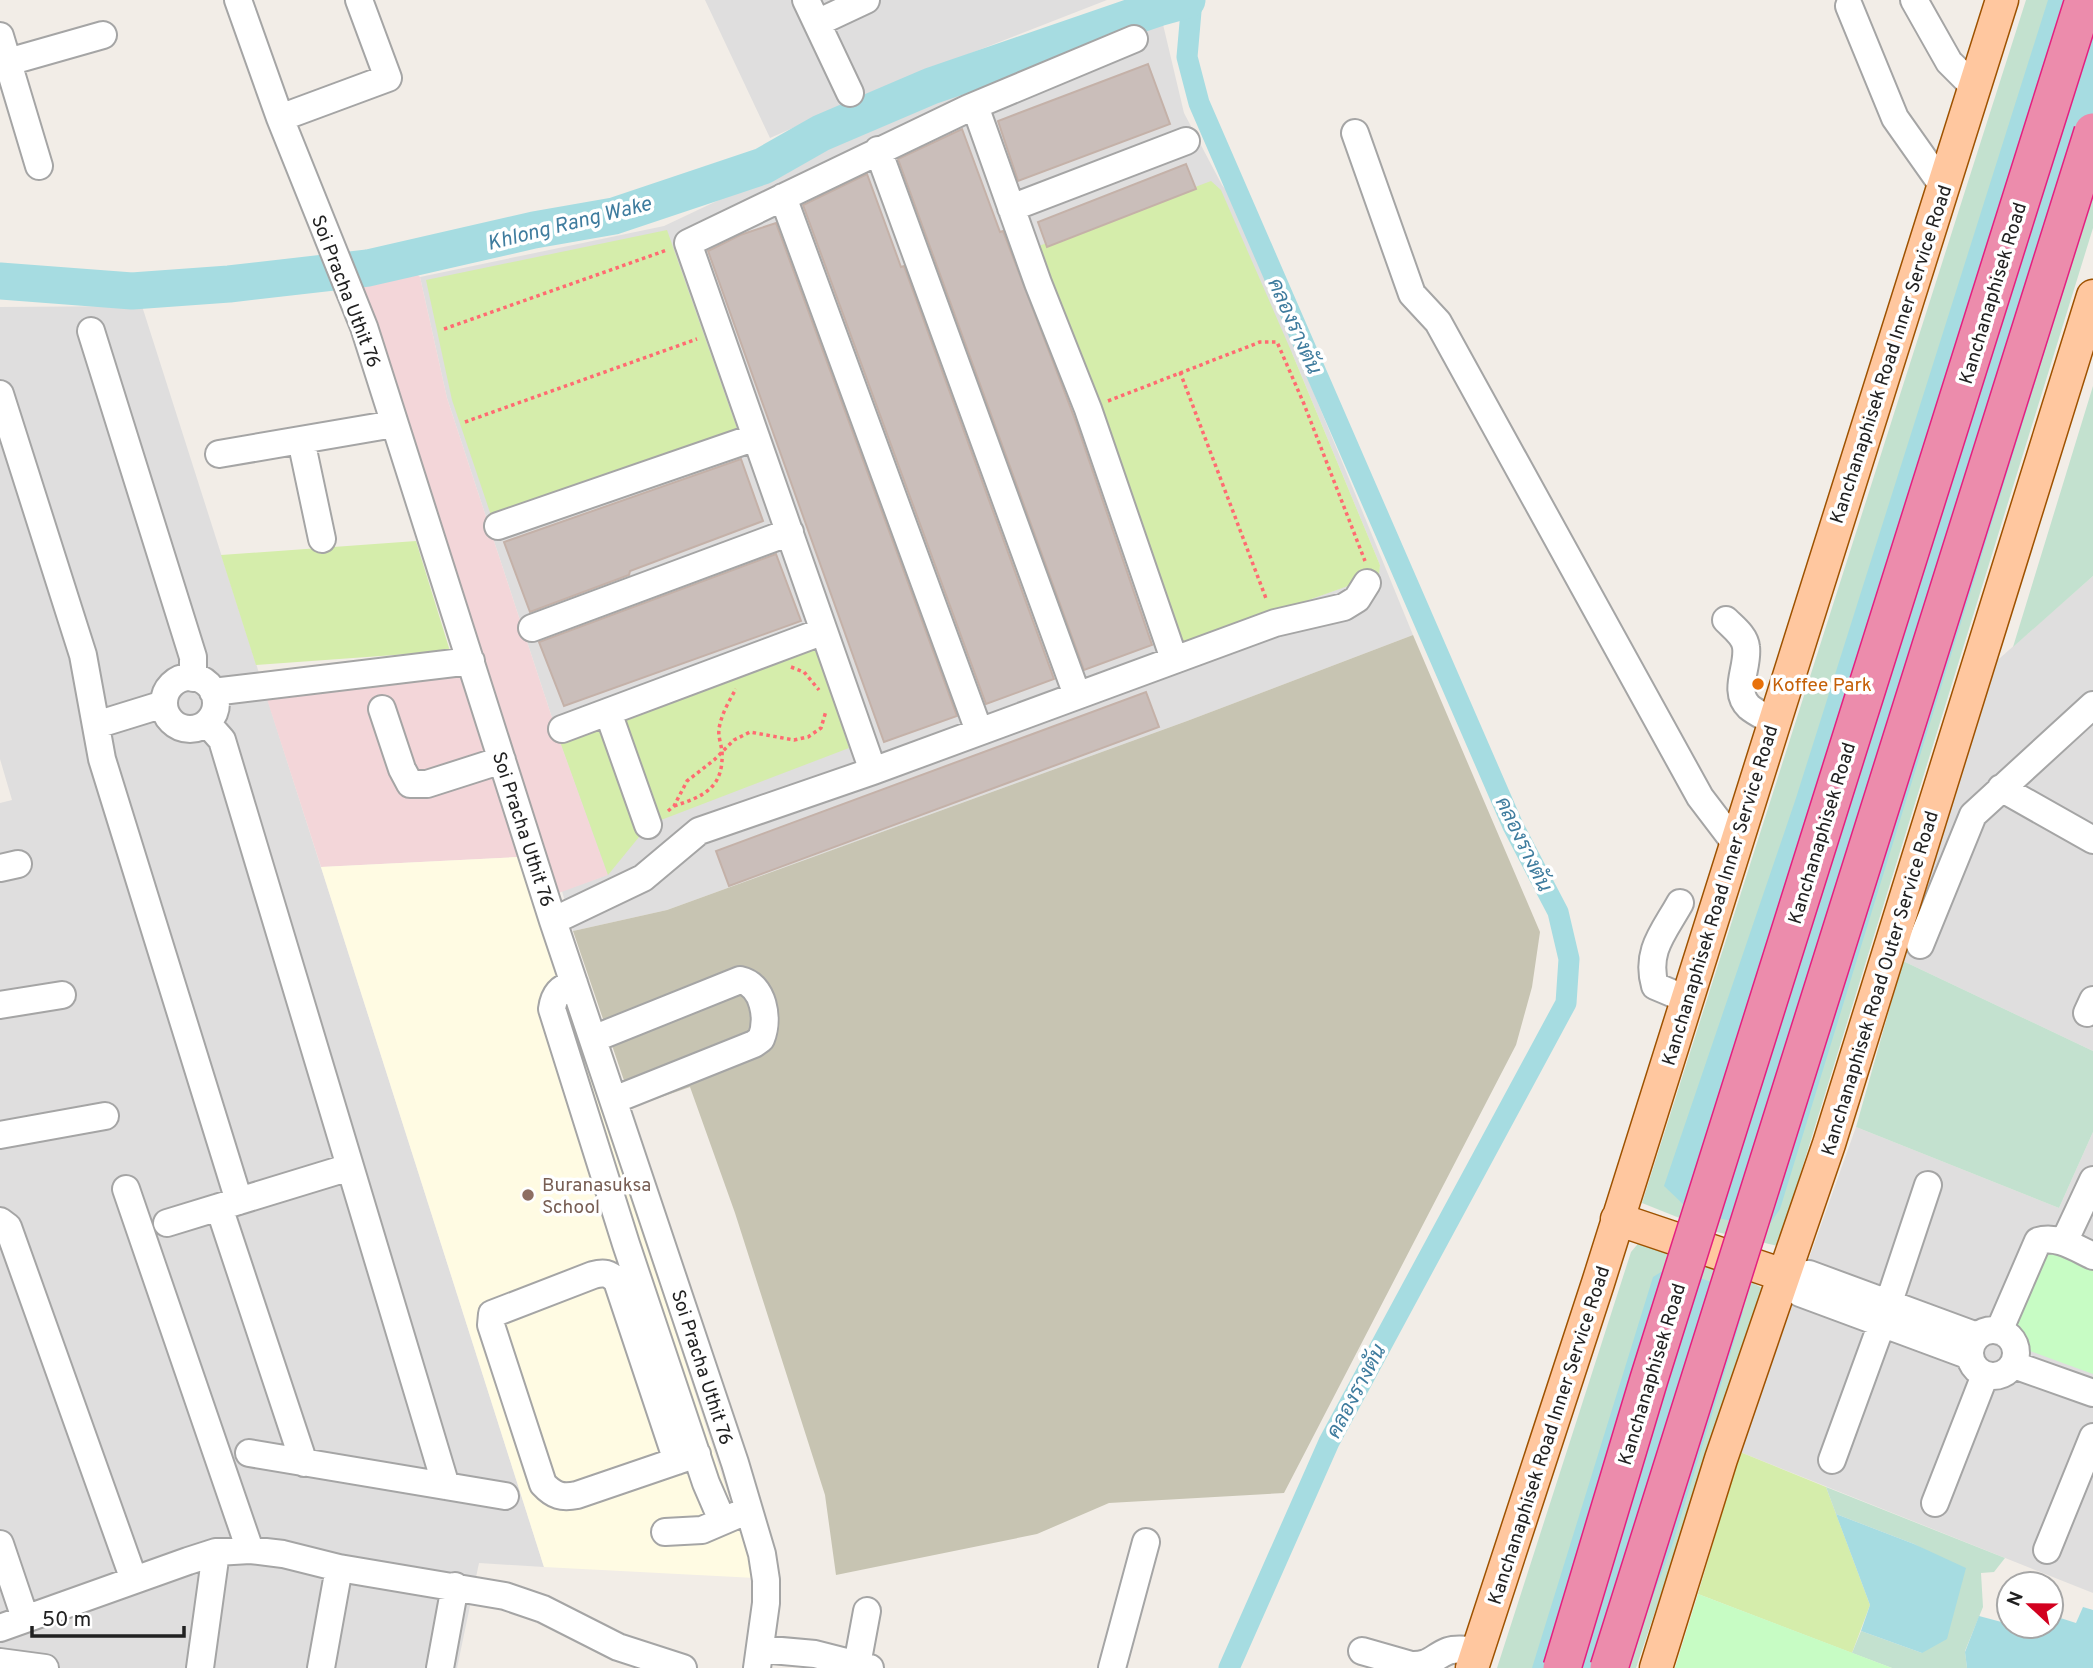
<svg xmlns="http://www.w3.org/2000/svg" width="2093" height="1668" font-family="Overpass,Sarabun,sans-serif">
<rect width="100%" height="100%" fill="#f2ede7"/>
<path fill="#dfdede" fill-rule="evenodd" d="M705,0H1107L899,81L770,138Z
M1161,16L1184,113L1222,185L1236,203L1413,635L1187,721L667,910L573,931L562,891L607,875L558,736L447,398L420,277L664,226L914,108ZM1292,353L1380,565L1378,575L1186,644Z
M142,306L544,1567L479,1563L457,1668H0V803L12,800L0,759V307Z
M2093,576V1051L1903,961L1992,665Z
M1856,1127L2059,1208L2093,1132V1593L1740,1452Z"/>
<path fill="#f3d6d9" d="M409,267L420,277L447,398L558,736L608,875L553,895L354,281Z
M462,677L518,857L321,867L265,693Z"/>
<path fill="#fffbe3" d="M518,857L544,928L755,1578L544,1567L321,867Z"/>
<path fill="#c7c4b2" d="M1413,635L1540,932L1532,987L1516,1045L1284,1493L1109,1503L1037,1534L836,1575L825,1495L735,1213L690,1087L633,1107L573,931L667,910L1187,721Z"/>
<path fill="#d5edab" d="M1211,181L1221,190L1292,353L1380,565L1379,575L1185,644L1167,606L1033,257L1039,246Z
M667,230L745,451L499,539L452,400L426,280Z
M416,541L450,651L256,665L221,555Z
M816,648L849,748L661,820L639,837L608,875L558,736Z
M1740,1452L1826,1487L1870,1605L1852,1653L1698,1594Z"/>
<path fill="#c3e1cf" d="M2026,0H2093V228L1778,1246L1712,1231L1642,1203Z
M2093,386V576L2013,647Z
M1903,961L2093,1051V1132L2059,1208L1856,1127Z
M1641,1240L1751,1282L1764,1289L1636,1668H1497L1631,1252Z
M1826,1487L2005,1558L1994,1572L1981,1573L1983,1607L1965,1651L1967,1668H1892L1852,1653L1861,1631L1922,1653L1931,1553L1914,1544L1836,1514Z"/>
<path fill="#c7fcc4" d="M2050,1246L2093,1264V1374L2030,1351L2021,1331L2009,1318Z
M1698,1594L1892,1668H1675Z"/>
<path fill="#a6dce1" d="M2048,0H2093V195L1780,1209L1767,1228L1722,1219L1684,1205L1664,1186L1796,798Z
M1669,1267L1714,1283L1743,1312L1672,1546L1626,1668H1532L1653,1277Z
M1836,1514L1914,1544L1966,1568L1947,1639L1922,1653L1861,1631L1870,1605Z
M2083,1607L2093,1610V1668H1967L1965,1652L1979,1616L2009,1624V1626L2031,1630L2034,1626H2051V1615L2076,1623Z"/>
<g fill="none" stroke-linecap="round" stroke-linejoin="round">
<path stroke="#a6dce1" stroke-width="21" d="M1192,0L1187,57L1199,103L1513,826L1558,912L1569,959L1566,1003L1329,1442L1229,1668"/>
<path stroke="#a6dce1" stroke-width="37" d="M0,281L132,291L229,284L368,268L534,230L614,216L763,166L821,133L931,86L1158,8L1187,0"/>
</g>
<path fill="#cabeba" stroke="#c4b1a8" stroke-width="2" d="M1148,64L1170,124L1018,181L998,121Z
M962,129L1000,232L1003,231L1076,422L1152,645L1084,670L898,159Z
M1186,164L1196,189L1047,247L1038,222Z
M867,174L901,267L904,266L1054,679L986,704L803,205Z
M776,223L957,716L884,742L708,251L740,235Z
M741,459L763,521L630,571L629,575L530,612L504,542Z
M776,554L801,621L564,706L539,642Z
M1146,692L1159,727L729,886L716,851Z"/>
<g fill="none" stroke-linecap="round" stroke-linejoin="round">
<defs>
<path id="minor" d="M238,0L280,118L364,327L553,921L735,1463L762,1554L766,1580V1603L757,1668
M806,0L850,93
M1914,0L1949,62L1974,87
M1849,6L1895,118L1943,186
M817,23L866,0
M0,36L39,166
M8,62L103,35
M975,106L1038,283L1088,409L1174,659
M280,118L388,78L359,0
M1355,133L1412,294L1438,322L1700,797L1735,843
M878,150L1077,695
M783,197L979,731
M1011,208L1186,141
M91,331L193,657V678
M0,394L83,655L102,759L239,1201
M301,440L322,539
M219,454L394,424
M498,526L756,437
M1726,620C1734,628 1745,636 1746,647C1749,667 1732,691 1749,707C1756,713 1766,717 1774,722
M532,628L790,532
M164 703a26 26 0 1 1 52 0a26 26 0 1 1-52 0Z
M213,692L471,661
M382,709L402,769L410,784H427L502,760
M608,712L648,825
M207,723L222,740L446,1486
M96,725L164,704
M562,729L824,631
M873,771L688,243L969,108L1134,39
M2001,788L2093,840
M0,868L18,864
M1680,903C1664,932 1645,951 1655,986L1686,999
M553,921L643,878L699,831L873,771L1275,623L1344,607L1357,599L1367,583
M1920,945L1973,815L2093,705
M574,983C560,988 554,994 552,1009L626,1244L706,1483L722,1520
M0,1005L62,995
M2087,1013L2093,1000
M593,1039L740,980C764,985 769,1019 761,1039L754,1044L614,1100
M0,1135L105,1116
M126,1189L250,1550
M219,1207L304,1463
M0,1221L8,1227L134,1580
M167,1223L350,1167
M2064,1242L2093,1180
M1783,1275L1800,1293L1970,1356
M1783,1275L1809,1274L1977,1336
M1970 1353a23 23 0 1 1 46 0a23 23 0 1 1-46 0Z
M1999,1331L2038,1241C2057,1235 2076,1248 2093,1256
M2014,1365L2093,1393
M249,1453L505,1496
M1832,1460L1882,1323L1928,1185
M677,1461L617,1281C609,1273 604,1272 593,1275L492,1314L491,1325L543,1484C554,1496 562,1498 577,1495L697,1454
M1935,1503L1985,1375
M665,1532L702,1530L737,1515
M0,1544L25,1618
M2047,1550L2093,1437
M0,1628L188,1561L216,1552L250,1550L283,1554L339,1568L505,1596L543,1609L618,1647L683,1668
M760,1649L815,1654L870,1668
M1362,1651L1411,1665C1430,1666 1433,1657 1448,1651C1457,1648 1468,1650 1477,1651
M0,1662L45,1668
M857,1665L867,1611
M200,1668L216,1552
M321,1668L339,1568
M440,1668L455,1586
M1112,1668L1146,1542"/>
<path id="major" d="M1617,1219L1783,1275
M1472,1668L1598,1283L2002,0
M1656,1668L1721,1459L1829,1144L2093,296"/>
</defs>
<use href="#minor" stroke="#a5a5a5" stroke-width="30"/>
<use href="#major" stroke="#9e5200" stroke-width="35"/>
<path stroke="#ff6b71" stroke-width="3.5" stroke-dasharray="3.5 3.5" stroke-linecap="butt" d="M444,329L667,250
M1180,372L1267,601
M1108,401L1260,342H1277L1304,404L1365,561
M465,422L697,339
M791,667L804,672L819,690
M674,806C705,796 724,787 722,751C721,744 718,736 719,729C721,715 729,701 736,689
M668,811L674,806L687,781L714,760L734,740L750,732L794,740L808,737L821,728L826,711"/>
<use href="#minor" stroke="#fff" stroke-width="26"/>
<use href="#major" stroke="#ffc79f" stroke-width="32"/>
<defs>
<path id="highway-bridge" d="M1562,1668L1649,1379L2084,0
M1609,1668L2093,132"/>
</defs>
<use href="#highway-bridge" stroke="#e42080" stroke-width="40" stroke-linecap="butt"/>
<use href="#highway-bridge" stroke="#ec8cac" stroke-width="37"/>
</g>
<circle fill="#e8710a" stroke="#fff" stroke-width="2.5" cx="1758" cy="684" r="7"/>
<circle fill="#8d6e63" stroke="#fff" stroke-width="2.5" cx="528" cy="1195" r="7"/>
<g text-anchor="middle" stroke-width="7" stroke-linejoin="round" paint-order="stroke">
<g font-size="19" fill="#212121" stroke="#fff">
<text transform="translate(347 291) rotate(69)" y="7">Soi Pracha Uthit 76</text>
<text transform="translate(1992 293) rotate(-73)" y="7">Kanchanaphisek Road</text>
<text transform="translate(1890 354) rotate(-72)" y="7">Kanchanaphisek Road Inner Service Road</text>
<text transform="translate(524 829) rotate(72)" y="7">Soi Pracha Uthit 76</text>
<text transform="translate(1821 833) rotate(-73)" y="7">Kanchanaphisek Road</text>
<text transform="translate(1719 895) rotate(-73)" y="7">Kanchanaphisek Road Inner Service Road</text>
<text transform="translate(1879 983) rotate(-73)" y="7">Kanchanaphisek Road Outer Service Road</text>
<text transform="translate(703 1367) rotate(72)" y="7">Soi Pracha Uthit 76</text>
<text transform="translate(1651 1374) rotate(-73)" y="7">Kanchanaphisek Road</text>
<text transform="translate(1548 1435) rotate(-72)" y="7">Kanchanaphisek Road Inner Service Road</text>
</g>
<g font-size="19" fill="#c56008" stroke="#fff" text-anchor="start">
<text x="1772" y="691">Koffee Park</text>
</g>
<g font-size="19" fill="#785e54" stroke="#fff" text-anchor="start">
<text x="542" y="1191">Buranasuksa<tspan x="542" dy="22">School</tspan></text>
</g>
<g font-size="21" font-style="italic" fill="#3f7c9e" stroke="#fff">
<text transform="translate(569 223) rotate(-14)" y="7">Khlong Rang Wake</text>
<text transform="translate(1295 326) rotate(66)" y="7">คลองรางตัน</text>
<text transform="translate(1524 844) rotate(64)" y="7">คลองรางตัน</text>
<text transform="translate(1356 1391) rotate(-62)" y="7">คลองรางตัน</text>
</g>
</g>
<g transform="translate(2030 1605) rotate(292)"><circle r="33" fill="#ffffff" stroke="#a6a6a6" stroke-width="2"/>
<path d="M0-5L12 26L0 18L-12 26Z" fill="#d2001f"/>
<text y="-10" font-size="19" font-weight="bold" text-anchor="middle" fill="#212121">N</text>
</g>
<path d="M32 1626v10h152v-10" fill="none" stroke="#212121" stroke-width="3.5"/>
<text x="42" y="1626" font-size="21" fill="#212121" stroke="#ffffff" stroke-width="5" paint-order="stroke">50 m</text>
</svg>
